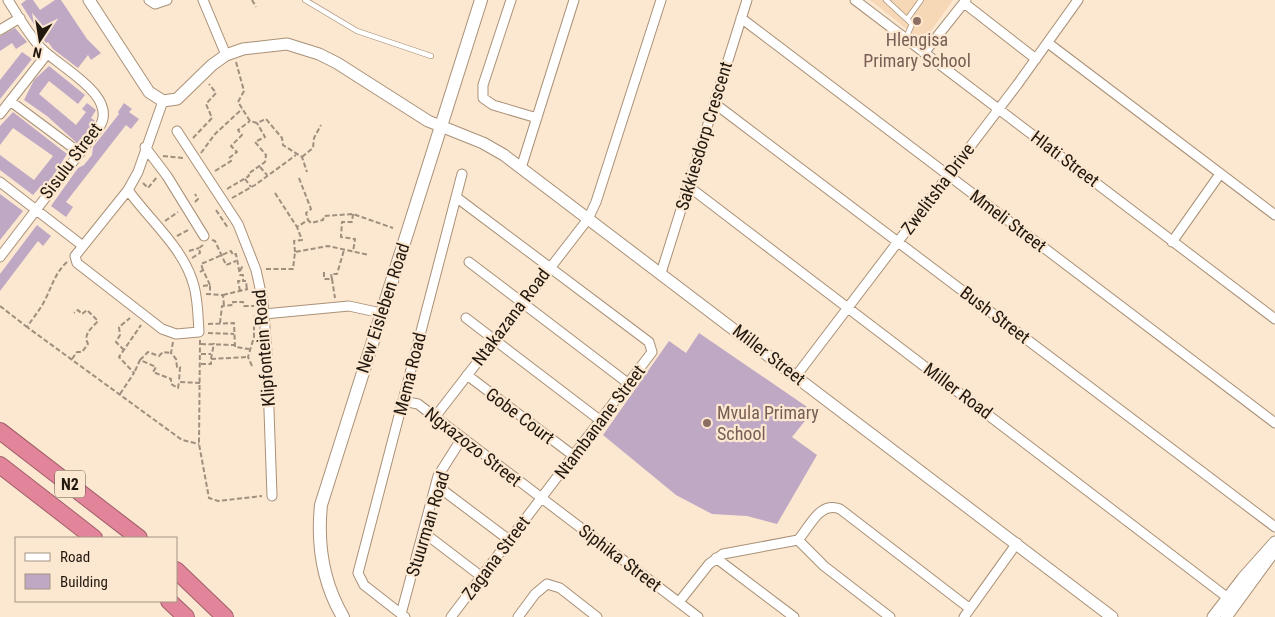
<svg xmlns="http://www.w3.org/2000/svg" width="1275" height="617" font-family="'Roboto Condensed',sans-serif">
<rect width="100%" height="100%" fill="#fce7d1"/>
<path fill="#f7d8b6" d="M870,0H953L923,42Z"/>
<path fill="#bfa8c4" d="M26,0H33L40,10L55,0H61L87,39L101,53L91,60L88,55L78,68L53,49L48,42L46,43L21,4Z
M15,28L27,42L16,49L12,43L0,51V36Z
M22,52L32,59L0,99V80Z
M49,66L85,95L78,104L49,81L39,94L76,125L86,112L82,109L87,103L96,110L91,118L95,121L78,144L47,116L24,100L34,80Z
M124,103L132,109L129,112L139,119L131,129L126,125L66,202L73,207L66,217L51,206L78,168L84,165L92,155L93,147L119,114L118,112Z
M13,112L67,154L51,179L43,187L41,186L33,195L0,170V155L34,180L53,156L13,128L0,145V126Z
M0,194L23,211L0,240Z
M37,225L51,236L43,246L38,241L0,291V274Z
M699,333L813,411L792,437L817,455L777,524L747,516L712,514L676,495L603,435L669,341L686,353Z"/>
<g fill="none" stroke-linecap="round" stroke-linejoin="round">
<defs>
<path id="service" d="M305,0L357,31L431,56
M886,0L912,24L906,38
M908,18L921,0"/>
<path id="minor" d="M149,0L155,4L167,0
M203,0L226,55
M511,0L483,85V98L493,105L537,118
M855,0L1275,319
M964,3L1036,59
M741,18L1275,423
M0,30L20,18
M1048,43L1275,215
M924,53L966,0
M10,101L80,153
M714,103L1275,527
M0,114L47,54
M177,131L238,224L256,270L263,302L267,353L272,496
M145,147L167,176L204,236
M521,168L574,0
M0,182L83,246
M688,186L1228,598
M128,190L75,256L77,263L162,329L176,334L199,332C198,317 198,301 194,286C184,248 150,221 128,190L138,172L163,101
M1172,242L1220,174
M0,257L98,129C122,97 59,67 41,48C28,34 18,16 8,0
M469,262L629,384
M661,273L747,0
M264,314L349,306L381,313
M466,318L601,421
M467,375L574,456
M796,376L1017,85L1078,0
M403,401L418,404L698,617
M435,417L588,219L596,202L661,0
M436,485L509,540
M423,532L482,577
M798,540L824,566L890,617
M716,558L794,617
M679,602L709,564L723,554L798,540C810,527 819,501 840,509L969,608
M401,614L438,476L462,438
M405,617L364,585L358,573L462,174
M451,617L652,352L649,342L456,197
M518,617L535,594L547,584L560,588L597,617
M964,617L1017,543"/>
<path id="tertiary" d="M89,0L149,92L163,101L177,99L212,65L226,55L243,49L287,44L319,54L337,63L428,121L483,143L504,155L1112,617
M1213,617L1243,578L1275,542
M1226,617L1272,554"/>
<path id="secondary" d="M343,617C323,583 317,544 321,505L481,0"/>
<path id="motorway" d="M0,431L139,538
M0,465L94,538
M176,570L225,617
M169,601L186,617"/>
</defs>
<use href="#service" stroke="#a99177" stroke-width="6"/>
<use href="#minor" stroke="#a99177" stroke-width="11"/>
<use href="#tertiary" stroke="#a99177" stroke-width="13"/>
<use href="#secondary" stroke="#a99177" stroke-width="14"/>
<use href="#motorway" stroke="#9f5f69" stroke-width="18"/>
<path stroke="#9f8f7e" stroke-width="2" stroke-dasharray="5 2.5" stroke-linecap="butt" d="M252,0L256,7
M236,62L244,91L238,102L250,121L257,123L266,119L282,138L283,145L302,157L307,172
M193,138L212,118L206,104L216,93L209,84
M201,153L215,134L242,109
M163,156L183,158
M302,157L313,148L314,138L321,125
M260,167L267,175
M215,171L231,161L229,158L237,152L231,146L242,135L238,130L250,121
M299,178L311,209L306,213L308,220
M245,179L251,187
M143,183L148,188L157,177
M227,189L249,176L248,174L265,162L266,155L255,142L265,137L257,123
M275,193L297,227
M232,198L255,185L296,155
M195,202L198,199L195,194
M216,210L228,228
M353,214L352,222H342L341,237L355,239L353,252
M165,221L178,212
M177,236L190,229
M212,240L215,241L226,265L236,261
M189,251L199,248
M295,252L294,241L302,240L297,227L308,220L311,223L323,220L324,216L353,214L393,228
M192,258L200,253L199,248L203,245
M67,262C55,273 52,286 45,300C40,310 33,318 27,327L182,440L199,444
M266,269H293L295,252L328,246L369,255
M203,270L201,264L231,251L233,255L236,254L240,275H243V281H246L247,290
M240,271L243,265
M200,272L203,270L210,285
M324,272V279H332L335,298
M332,279L331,274H337L344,250
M203,286L210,285V294
M240,291L238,281H243
M206,294L223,295L224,306
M223,295L248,289
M0,306L27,327
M220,323L222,306L233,305V302H243L244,306H254
M208,324L234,323L235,347L249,349
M208,333L234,334
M200,340L199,444L209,498L218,501L262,496
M173,342L171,353L176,359L177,367H180L179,382
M201,344L235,345
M124,350L116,342L120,335L119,327L130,318
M201,354H211
M72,359L77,352H82L88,344C83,334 91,329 98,321L87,310L82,314L78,310L74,313
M211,359L214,343
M140,360L148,352L159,356L163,352L171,353
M201,364H211V359L248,357
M252,366L248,357L254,337V315
M135,371L140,360L156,367L153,372L171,379V384L178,388L179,382L201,383
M120,394L134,373L119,357L141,325"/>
<use href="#service" stroke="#fff" stroke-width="4.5"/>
<use href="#minor" stroke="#fff" stroke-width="9"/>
<use href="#tertiary" stroke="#fff" stroke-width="11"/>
<use href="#secondary" stroke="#fff" stroke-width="12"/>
<use href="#motorway" stroke="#e3859a" stroke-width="16"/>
</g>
<g fill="#8d6e63" stroke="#fce7d1" stroke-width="2">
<circle cx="917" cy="21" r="5"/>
<circle cx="707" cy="423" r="5"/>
</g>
<g text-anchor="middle" stroke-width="4.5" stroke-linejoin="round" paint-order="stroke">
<rect fill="#fce7d1" stroke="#635648" stroke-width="1" x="55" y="470.5" width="30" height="27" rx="4"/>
<g font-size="16" font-weight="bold" fill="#21180e">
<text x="70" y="490">N2</text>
</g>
<g font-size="18" fill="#785e54" stroke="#fce7d1">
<text x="917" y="46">Hlengisa<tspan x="917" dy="21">Primary School</tspan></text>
<text x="717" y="419" text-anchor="start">Mvula Primary<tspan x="717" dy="21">School</tspan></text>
</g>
<g font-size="18" fill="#21180e" stroke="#fce7d1">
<text transform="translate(704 136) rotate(-73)" y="6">Sakkiesdorp Crescent</text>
<text transform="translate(1065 159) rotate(37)" y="6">Hlati Street</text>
<text transform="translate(71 161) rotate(-53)" y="6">Sisulu Street</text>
<text transform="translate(938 189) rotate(-53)" y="6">Zwelitsha Drive</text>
<text transform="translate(1008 221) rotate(37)" y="6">Mmeli Street</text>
<text transform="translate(383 308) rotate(-72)" y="6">New Eisleben Road</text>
<text transform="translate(995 315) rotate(37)" y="6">Bush Street</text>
<text transform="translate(511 317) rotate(-53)" y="6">Ntakazana Road</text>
<text transform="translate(264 348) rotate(-95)" y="6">Klipfontein Road</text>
<text transform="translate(769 355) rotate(38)" y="6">Miller Street</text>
<text transform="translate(410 374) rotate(-76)" y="6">Mema Road</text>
<text transform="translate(958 391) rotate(37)" y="6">Miller Road</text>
<text transform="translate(520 416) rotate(37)" y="6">Gobe Court</text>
<text transform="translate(600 422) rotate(-53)" y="6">Ntambanane Street</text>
<text transform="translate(473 447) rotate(38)" y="6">Ngxazozo Street</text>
<text transform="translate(428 524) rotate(-73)" y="6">Stuurman Road</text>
<text transform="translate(496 558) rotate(-53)" y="6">Zagana Street</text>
<text transform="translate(620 558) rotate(37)" y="6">Siphika Street</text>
</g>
</g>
<rect x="15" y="537" width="162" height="65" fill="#fce7d1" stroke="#a49483"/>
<rect x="25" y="553" width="25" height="8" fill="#ffffff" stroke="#a49483"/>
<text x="60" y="562" font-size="15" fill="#21180e">Road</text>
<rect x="25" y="574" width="25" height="15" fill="#bfa8c4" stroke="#a49483"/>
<text x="60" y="587" font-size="15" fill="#21180e">Building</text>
<g transform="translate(40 40) rotate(192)" stroke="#fce7d1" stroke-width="4" paint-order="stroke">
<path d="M0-4L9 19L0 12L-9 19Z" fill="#21180e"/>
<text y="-8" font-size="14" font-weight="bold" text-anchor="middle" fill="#21180e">N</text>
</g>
</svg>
